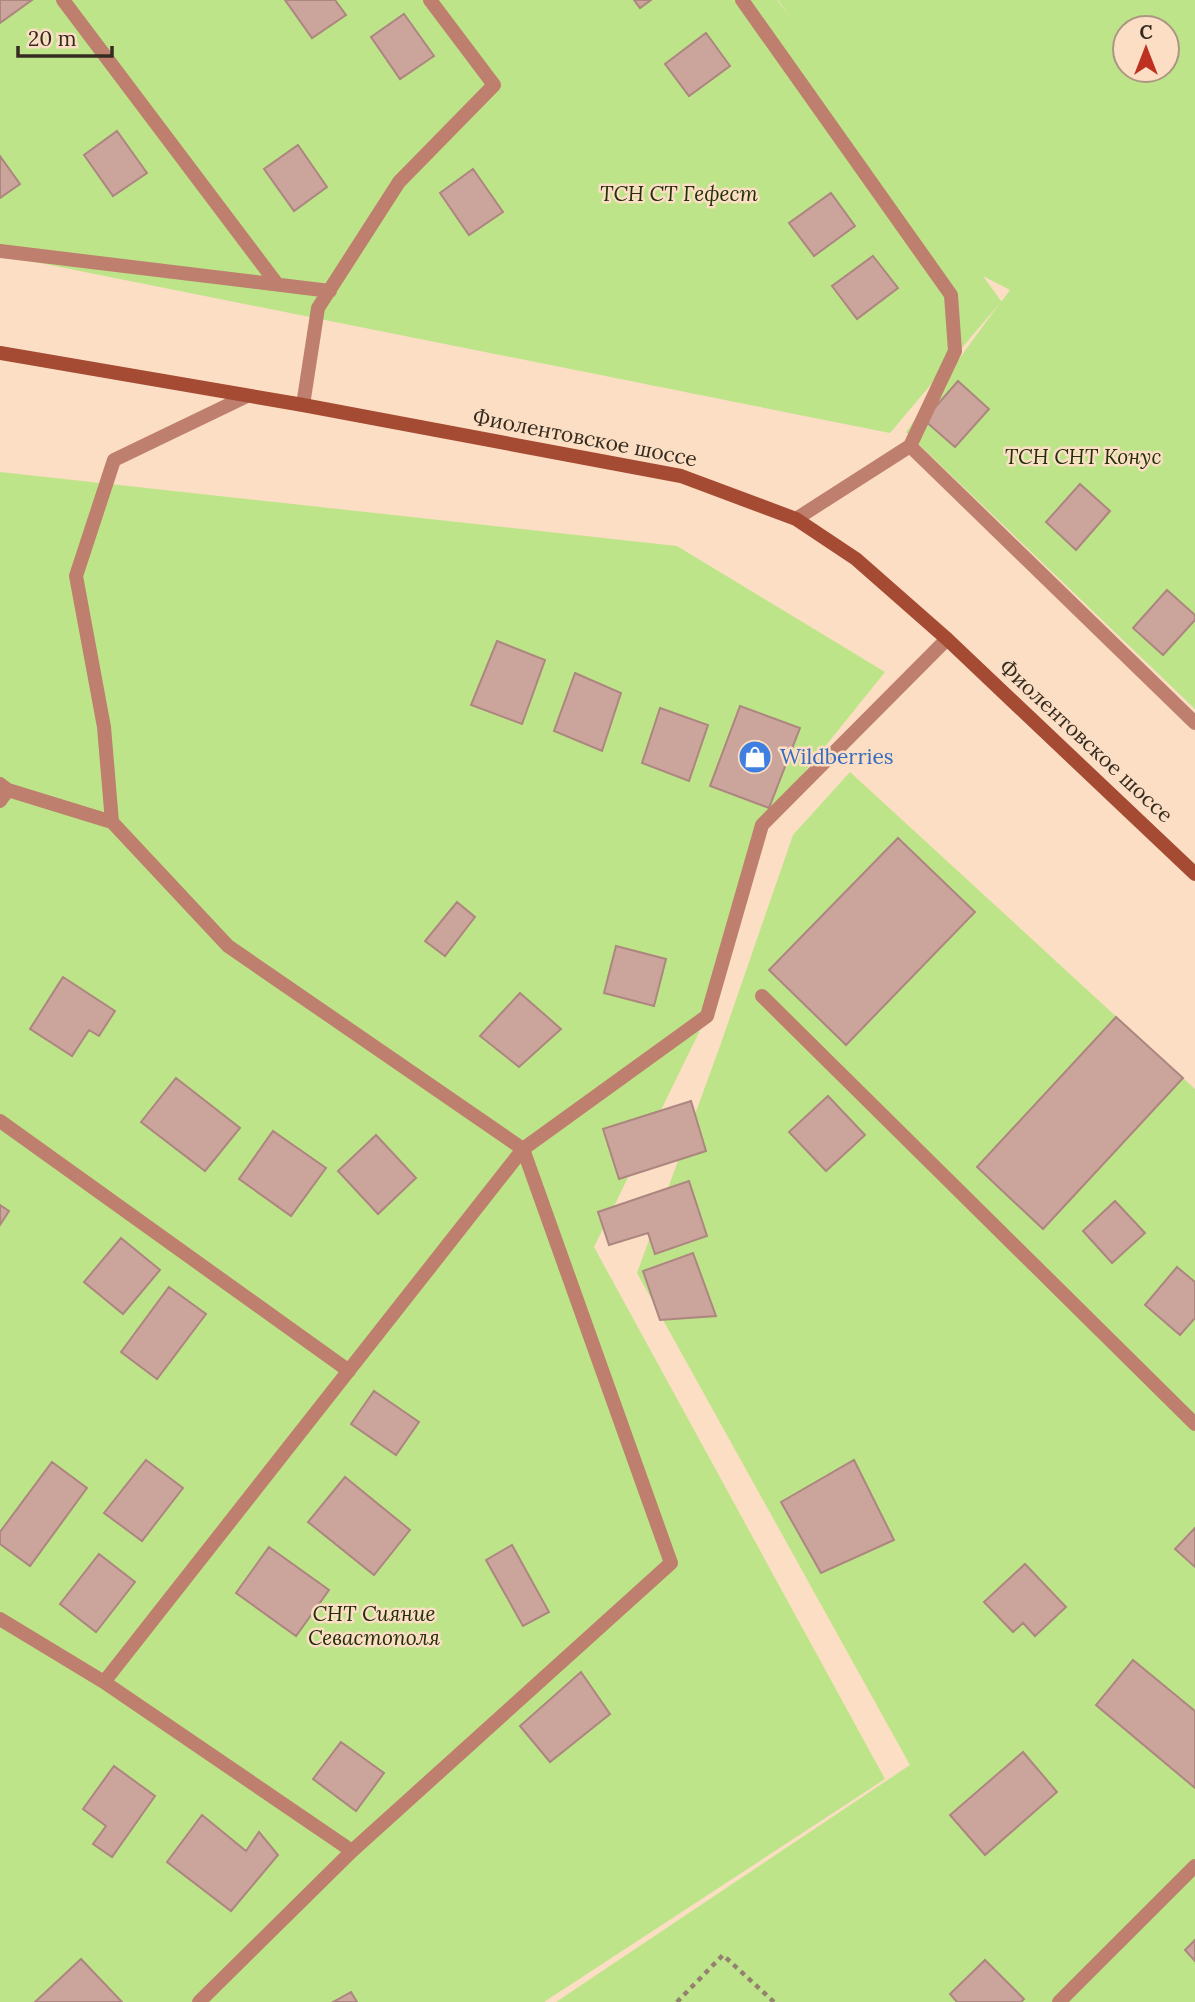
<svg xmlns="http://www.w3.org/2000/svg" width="1195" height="2002" font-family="Lora,serif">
<rect width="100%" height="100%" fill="#fbdec3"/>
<path fill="#bee48a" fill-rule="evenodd" d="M0,0H777L790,17L778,0H1195V709L906,432L999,304L890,433L0,255ZM1125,28H1167V70H1125ZM983,276L1010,290L1002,301H1001Z
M0,472L677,546L885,672L762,825L707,1016L594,1247L885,1779L544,2002H0Z
M850,772L1195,1089V2002H556L910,1765L637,1273L720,1046L793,835Z"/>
<path fill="#cba49c" stroke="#ac867f" stroke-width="2" d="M0,0H32L0,23Z
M285,0H335L346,15L312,38Z
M634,0H651L640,8Z
M404,14L434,56L400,79L371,37Z
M706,33L730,66L689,96L665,64Z
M117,131L147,173L113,196L84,155Z
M298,145L327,187L294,211L264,169Z
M0,156L20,184L0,198Z
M473,169L503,212L469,235L440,193Z
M831,193L855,226L814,256L789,223Z
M873,256L898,288L857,319L832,286Z
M958,381L989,409L955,447L924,420Z
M1080,484L1110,511L1076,550L1046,522Z
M1167,590L1195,615V620L1163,655L1133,628Z
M497,641L545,660L522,724L471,705Z
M575,673L621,693L602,751L554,731Z
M740,706L800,728L769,808L710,786Z
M660,708L708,725L689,781L642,763Z
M898,838L975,912L846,1045L769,970Z
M457,902L475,917L445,956L425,941Z
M616,946L666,959L654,1006L604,993Z
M63,977L115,1011L99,1036L89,1030L72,1056L30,1029Z
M520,993L561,1029L519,1067L480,1036Z
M1116,1017L1183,1078L1043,1229L977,1167Z
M176,1078L240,1128L205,1171L141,1122Z
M828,1096L865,1135L826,1171L789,1132Z
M691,1101L706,1151L619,1179L603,1129Z
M273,1131L326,1168L291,1216L239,1179Z
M376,1135L416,1178L378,1214L338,1171Z
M689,1181L707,1236L655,1254L648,1233L609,1245L598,1212Z
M1115,1201L1145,1233L1112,1263L1083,1231Z
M0,1205L9,1211L0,1225Z
M121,1238L160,1270L123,1314L84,1282Z
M693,1253L716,1316L660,1320L643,1271Z
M1177,1267L1195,1282V1318L1180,1335L1145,1305Z
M169,1287L206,1314L157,1379L121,1352Z
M374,1391L419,1422L396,1455L351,1424Z
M146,1460L183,1488L142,1541L104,1513Z
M854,1460L894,1540L821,1573L781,1502Z
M52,1462L87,1488L30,1566L0,1544V1532Z
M345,1477L410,1530L374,1575L308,1522Z
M1195,1528V1567L1175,1549Z
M512,1545L549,1612L523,1626L486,1560Z
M269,1547L329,1590L296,1636L236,1593Z
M99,1554L135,1582L96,1632L60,1604Z
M1025,1564L1066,1607L1035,1636L1023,1623L1013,1632L984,1602Z
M1133,1660L1195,1711V1788L1096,1705Z
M581,1672L610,1714L550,1762L520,1726Z
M341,1742L384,1773L356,1811L313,1779Z
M1023,1752L1057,1792L985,1855L950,1815Z
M114,1766L155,1796L112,1857L93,1844L106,1826L83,1809Z
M202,1815L246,1851L259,1832L278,1855L231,1911L167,1862Z
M1195,1940V1961L1185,1950Z
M81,1959L122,2002H35Z
M985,1960L1024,1999L1021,2002H957L950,1994Z
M351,1992L357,2002H333Z"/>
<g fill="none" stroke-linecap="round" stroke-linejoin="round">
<path stroke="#95816f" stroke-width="4.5" stroke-dasharray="5 5" stroke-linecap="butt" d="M677,2002L723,1955L774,2002"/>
<path stroke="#be7f6e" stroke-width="14" d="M63,0L277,284
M742,0L951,295L955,351L910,446L796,519
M0,251L330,291
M247,396L114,460L76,576L104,727L112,822L228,946L523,1149L671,1563L352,1851L104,1682L523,1149L707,1016L762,825L947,639
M303,405L318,308L399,182L494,85L430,0
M910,446L1195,723
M0,784L8,790L0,801
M8,790L112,822
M762,996L1195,1424
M0,1121L349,1371
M0,1619L104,1682
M199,2002L352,1851
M1059,2002L1195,1866"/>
<path stroke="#a54b34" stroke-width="14" d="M0,353L303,405L681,476L796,519L856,559L947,639L1195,874"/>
</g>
<defs>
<symbol id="shop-disc" viewBox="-11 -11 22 22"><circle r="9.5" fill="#3f7fe0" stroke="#fbdec3"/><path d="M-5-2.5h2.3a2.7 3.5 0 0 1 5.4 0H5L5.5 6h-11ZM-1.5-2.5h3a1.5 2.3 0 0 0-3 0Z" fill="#fff"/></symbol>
</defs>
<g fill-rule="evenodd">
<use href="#shop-disc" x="736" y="738" width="38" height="38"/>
</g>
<g text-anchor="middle" stroke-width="5" stroke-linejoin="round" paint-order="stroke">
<g font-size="21" font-style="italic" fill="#22300a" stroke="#fbdec3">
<text x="679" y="201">ТСН СТ Гефест</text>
<text x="1083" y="464">ТСН СНТ Конус</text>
<text x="374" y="1621">СНТ Сияние<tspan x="374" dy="24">Севастополя</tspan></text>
</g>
<g font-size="21" fill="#352b20" stroke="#fbdec3">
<text transform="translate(585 438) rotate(11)" y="7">Фиолентовское шоссе</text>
<text transform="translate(1086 741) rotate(43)" y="7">Фиолентовское шоссе</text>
</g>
<g font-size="21" fill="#366cbe" stroke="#fbdec3" text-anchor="start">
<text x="780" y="764">Wildberries</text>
</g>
</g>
<g transform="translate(1146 49)"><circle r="33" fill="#fbdec3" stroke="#ac9682" stroke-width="2"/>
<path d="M0-5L12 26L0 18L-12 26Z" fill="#be3121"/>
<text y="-10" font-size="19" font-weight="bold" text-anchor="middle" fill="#352b20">С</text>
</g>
<path d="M18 46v10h94v-10" fill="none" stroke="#352b20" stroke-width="3.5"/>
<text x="28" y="46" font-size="21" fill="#352b20" stroke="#fbdec3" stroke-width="5" paint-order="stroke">20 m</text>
</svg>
